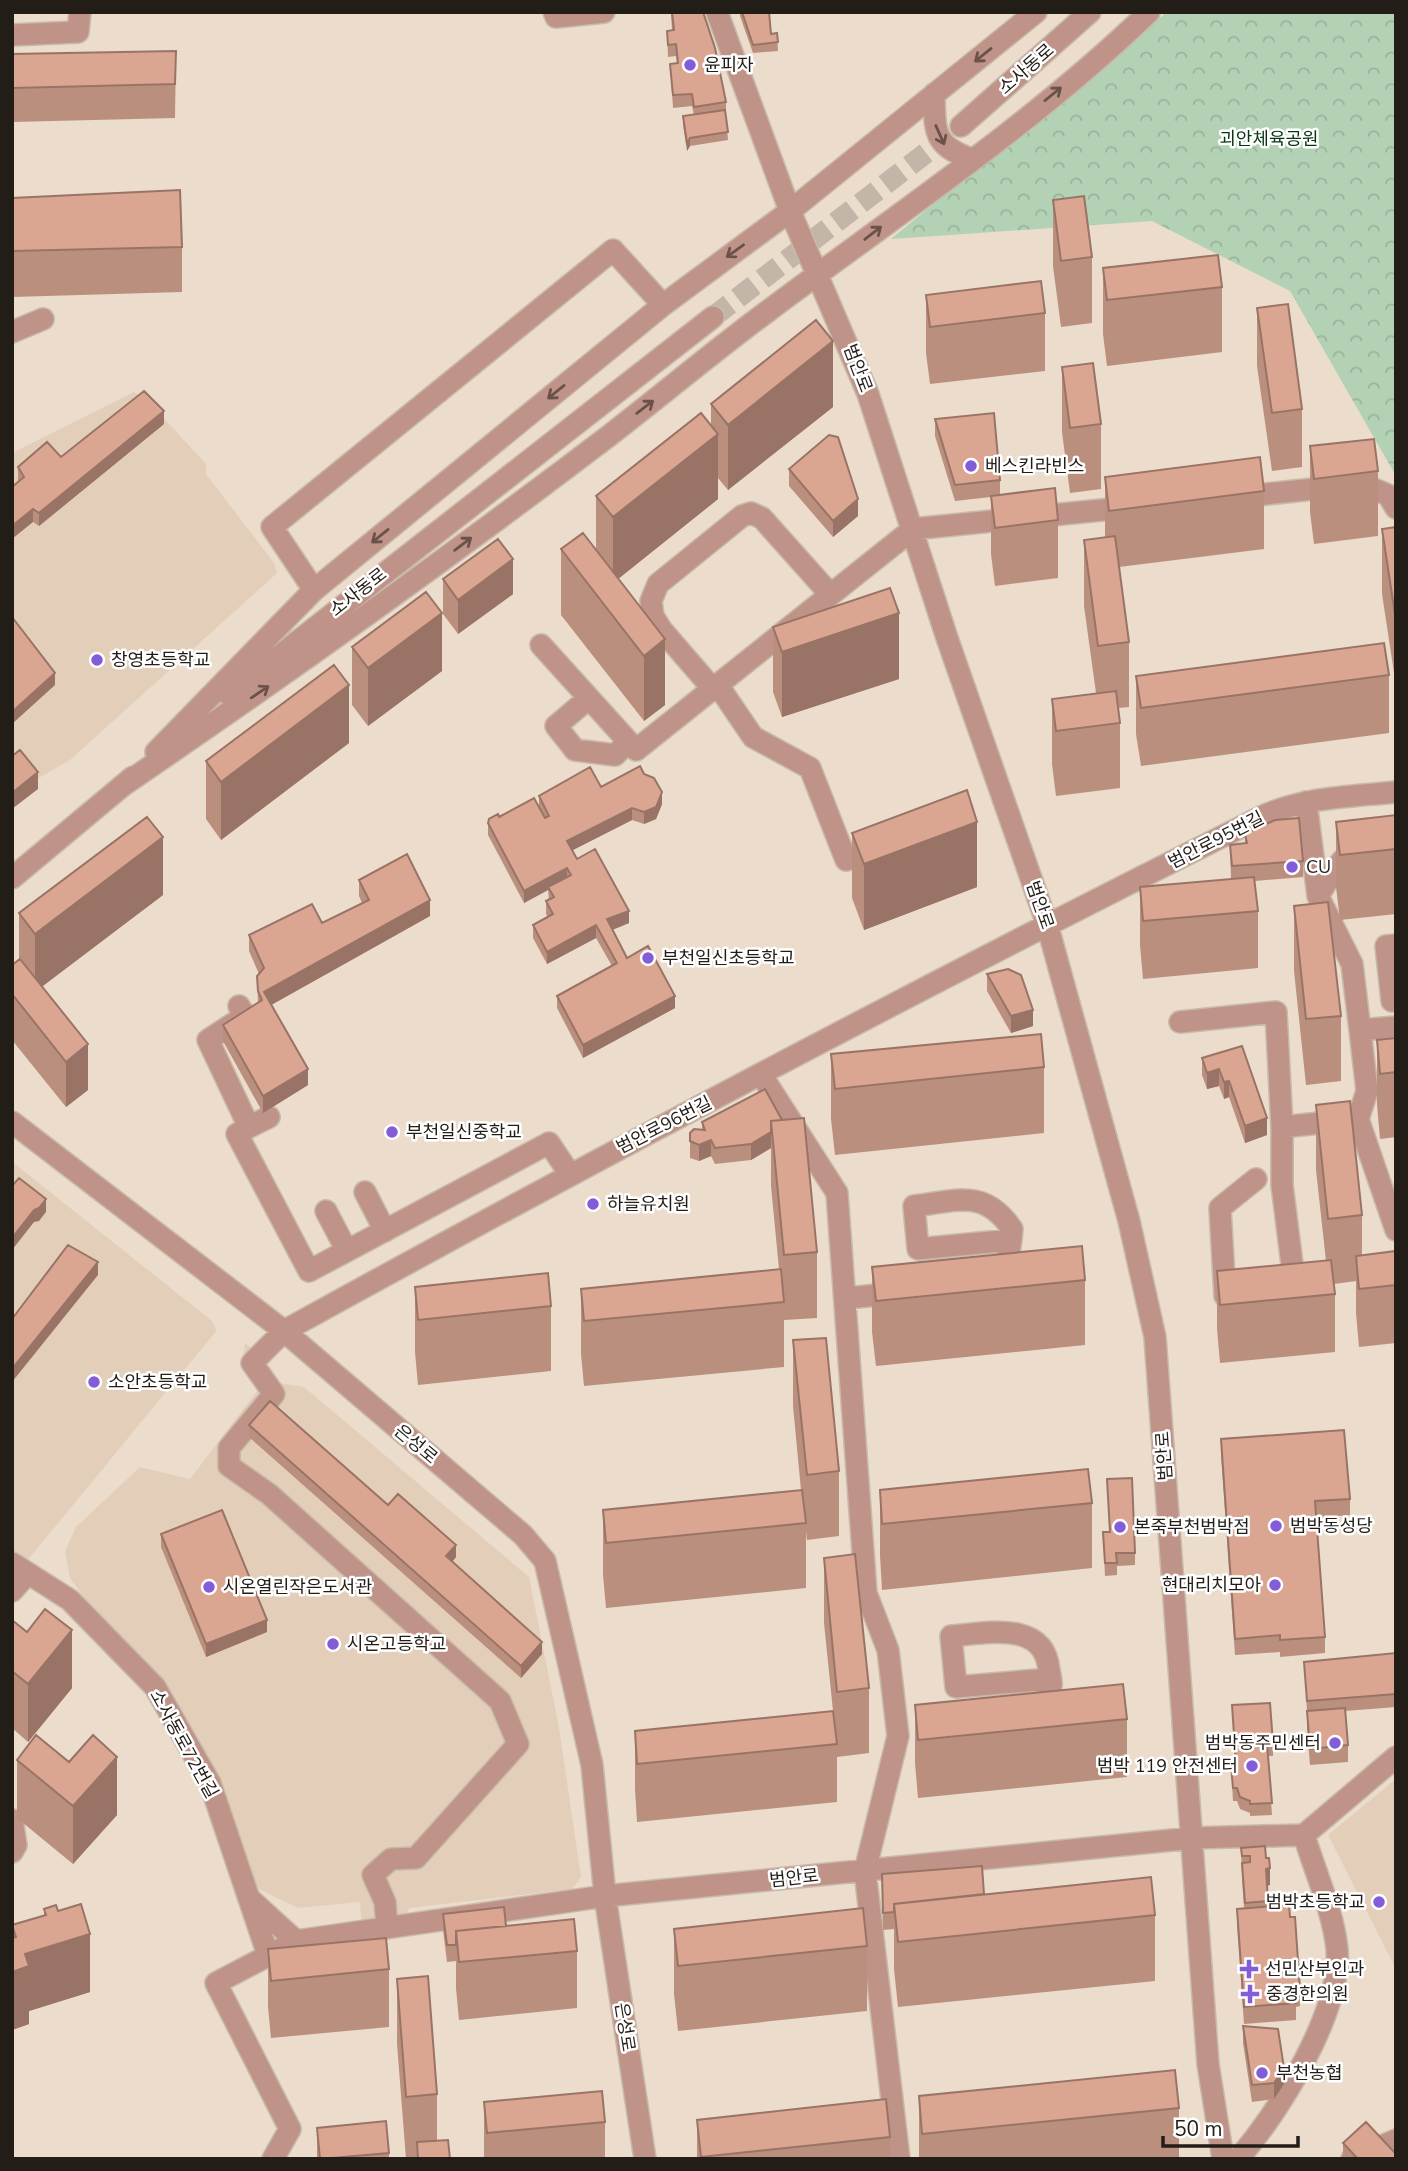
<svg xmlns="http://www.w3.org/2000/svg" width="1408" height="2171" font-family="'Nunito Sans','Noto Sans KR',sans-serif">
<defs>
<pattern id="park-crowns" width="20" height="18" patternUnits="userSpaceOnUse" patternTransform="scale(1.75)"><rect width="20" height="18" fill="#b3d1b5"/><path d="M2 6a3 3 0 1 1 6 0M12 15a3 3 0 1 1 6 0" fill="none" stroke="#9ab39b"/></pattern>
</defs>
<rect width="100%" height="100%" fill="#ebdccc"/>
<path fill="#e3cfb9" d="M134,392L146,399L206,464V474L274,563L277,573L70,760L35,780L28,775L12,746V453Z
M15,1164L212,1321L217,1330L26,1562L12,1552V1165Z
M245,1343L256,1352L279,1383L304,1387L529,1577L559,1728L581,1877L572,1889L409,1908L403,1923L362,1927L360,1902L298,1908L257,1888L216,1779L70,1578L65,1551L76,1527L140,1467L190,1479L258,1390L243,1365Z
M1396,1779V1969L1328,1835Z"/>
<path fill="url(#park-crowns)" d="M1167,12H1396V476L1290,291L1152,221L891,239Z"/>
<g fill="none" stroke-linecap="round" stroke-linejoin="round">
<path stroke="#c3b6a8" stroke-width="21" stroke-dasharray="21 10" stroke-linecap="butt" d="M713,317L961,126"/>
<defs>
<path id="minor" d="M554,12L556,17L604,12
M717,12L790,211L868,394L947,638L1047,924L1129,1221L1155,1337L1208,2064L1223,2159
M12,35L78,32L80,12
M934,94C935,132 933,145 971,159
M961,126L1090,12
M12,332L43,319
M1237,497L1362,484L1388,495L1396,508
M314,590L272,527L613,250L663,305
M541,645L636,750L913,529L1132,507
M717,684L753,737L810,768L846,860L880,849
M712,688L661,629L653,616L651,601L658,584L742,516L751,513L762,518L829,593
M229,695L713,317
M589,698L556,726L575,750L615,755L628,742
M156,752L314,590L663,305L790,211L1036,12
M122,786C288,673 451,556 610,435C663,394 714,351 768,311C896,215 1033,124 1149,12
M1306,802L1318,896L1352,964L1360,1030L1396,1027
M12,878L133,777
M1318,896C1340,860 1351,841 1396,838
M1392,1001L1386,946L1396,945
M239,1006L245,1016L208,1040L249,1127L237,1134L309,1271L549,1143L569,1173
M1180,1022L1276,1012L1282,1127L1358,1119
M1360,1030L1367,1091L1358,1119L1396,1230
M762,1076L837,1193L866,1593L888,1650L898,1736L865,1871L899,2159
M12,1122L284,1331L523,1535L545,1561L592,1765L605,1896L645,2159
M249,1127L269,1117
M1282,1127V1185L1295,1288L1292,1289
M365,1192L385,1231
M326,1211L347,1251
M995,1275C1010,1263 1010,1247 1012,1229C984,1188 957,1201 914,1206L918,1249L1011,1240
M1228,1295L1225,1296L1220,1208L1256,1179
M846,1298L900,1293
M12,1563L70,1600L155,1687L210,1783L268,1955
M12,1591L28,1573
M1036,1715C1040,1707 1049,1696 1051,1686C1052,1682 1050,1675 1049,1670C1044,1620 988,1633 951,1636L956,1687L1050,1679
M12,1820L16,1845L12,1852
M251,1900L296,1941
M387,1928L385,1902L373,1875L391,1859L416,1858L518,1744L500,1701L269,1494L229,1466V1448L274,1394L252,1363L284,1331C605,1154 929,983 1257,819C1300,797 1348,797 1396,792
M273,2159L290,2129L216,1983L296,1941L605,1896L1193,1838L1304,1835L1396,1757
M1238,2159C1279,2112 1342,2012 1337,1949C1333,1911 1315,1872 1304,1835
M1352,2159L1396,2140"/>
</defs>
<use href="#minor" stroke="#c7baab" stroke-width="24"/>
<use href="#minor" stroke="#c09388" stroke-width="21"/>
</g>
<path fill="#bb8f7d" d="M671,12H703L726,102V115L728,140L690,146L687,151L683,125V116L694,115L692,106L673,108L670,64L677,63L676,56L668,57L667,31L672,30Z
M740,12H769L771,34L777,33L778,51L753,53L740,16Z
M176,51L175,118L12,122V54Z
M12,198L182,247V292L12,297Z
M1053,200L1092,257V323L1061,327L1053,266Z
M1103,268L1222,287V352L1107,366L1103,334Z
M926,295L1045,313V371L930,384L926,353Z
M1257,308L1302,409V467L1272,471L1257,366Z
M1062,367L1101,424V489L1070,493L1062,432Z
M711,404L833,407L728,490L718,478V499L618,579L665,705L644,721L561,615V549L596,550V496L711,425Z
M935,419L1000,480V495L1058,520V578L995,586L991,554V497L955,501L935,436Z
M164,424L39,526L33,522L18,480V467L61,457Z
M1310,446L1378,471V536L1314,544L1310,512Z
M789,469L858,516L833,537L789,486Z
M1105,477L1264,491V549L1119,567L1129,642V707L1118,708L1120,723V788L1056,796L1052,764V699L1096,693L1084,606V540L1105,537Z
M1396,527V686L1382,594V529Z
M443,579L513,594L458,634L443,614Z
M773,627L899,679L782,717L773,692Z
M352,647L442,671L368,726L352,705Z
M1389,675V733L1141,766L1136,734V676Z
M349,743L221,840L206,819V761Z
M601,787L662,804L656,819L644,824L632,820L573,850L577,859L629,923L612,930L627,958L675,1008L583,1058L557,1008V996L612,966L596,938L547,964L533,938V925L548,917L546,914V901L549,900L548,890L524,903L488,835V823L499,817L539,807V796Z
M1396,815V914L1340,920L1336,887V822Z
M852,833L977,887L864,930L852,898Z
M1245,834L1303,861V877L1255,881L1258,911V968L1143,979L1140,945V887L1231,879L1230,845L1245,843Z
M359,880L430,916L271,1005L308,1085L263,1113L223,1041V1025L258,1003L257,976L259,974L249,951V935L322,923L362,903L359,896Z
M163,895L42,986L88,1090L66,1107L12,1040V965L19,959V913Z
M1294,906L1341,1016V1081L1306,1085L1294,971Z
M987,974L1033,1026L1011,1033L987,991Z
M1396,1038V1137L1380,1139L1377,1105V1040Z
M1242,1046L1267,1135L1245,1143L1229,1097L1224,1099L1219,1086L1207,1089L1202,1075V1058Z
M831,1054L1044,1067V1133L835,1155L831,1119Z
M765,1089L817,1252V1318L784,1320V1319V1367L584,1386L581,1354V1289L779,1269L771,1186V1148L751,1160L715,1164L711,1156L699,1161L690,1158V1133L702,1130V1122Z
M1316,1105L1362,1215V1255L1396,1251V1343L1359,1347L1356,1313V1281L1334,1284L1335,1294V1352L1220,1363L1217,1329V1271L1326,1261L1316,1170Z
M872,1267L1085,1280V1345L876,1366L872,1332Z
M415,1287L551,1306V1371L418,1385L415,1352Z
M793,1340L839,1471V1536L807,1540L806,1531V1588L606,1608L603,1575V1510L801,1490L793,1406Z
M249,1425L388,1505L456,1557L452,1562L542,1654L521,1678L249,1437Z
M1221,1439L1350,1499V1515L1316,1518L1325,1637V1653L1280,1657V1652L1235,1655L1221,1455Z
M1107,1479L1135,1553V1565L1117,1566V1575L1105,1576L1103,1532H1110Z
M880,1490L1092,1503V1568L882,1590L880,1555Z
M161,1534L267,1632L206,1657L161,1547Z
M824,1558L869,1688V1753L837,1757V1751V1802L637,1822L635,1789V1731L833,1711L824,1623Z
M12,1620L72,1688L28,1742L12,1728Z
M1396,1653V1707L1345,1711L1348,1745V1762L1310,1765L1307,1728V1711L1304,1662Z
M915,1705L1127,1719V1777L918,1798L915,1763Z
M1232,1705L1273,1743V1756H1268L1272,1815L1250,1816V1813L1240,1809L1237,1801H1233L1231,1765L1235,1764Z
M17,1760L117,1815L73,1864L17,1818Z
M1241,1848L1266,1858L1270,1885H1267L1268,1907L1300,1990V2006L1296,2007V2020L1244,2024L1237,1925V1909L1244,1908L1242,1879Z
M882,1874L984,1894L1155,1915V1981L898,2007L894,1969V1929L883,1930Z
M44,1909L90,1992L29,2011V2024L12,2030V1925L44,1915Z
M443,1914L506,1926L577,1951V2008L459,2020L456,1988V1961L447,1962L443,1930Z
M674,1929L867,1946V2011L678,2031L674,1994Z
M268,1949L389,1969V2027L271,2038L268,2007Z
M397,1979L437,2094V2141L450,2159H406L397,2044Z
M1243,2026L1284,2084L1274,2099L1252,2102L1243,2043Z
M919,2096L1179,2108V2159H919Z
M484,2102L605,2122V2159H484Z
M697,2120L890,2137V2159H697Z
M317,2128L389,2153V2159H317Z
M1343,2143L1396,2159H1343Z"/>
<path fill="#997466" d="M690,138V146L687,151V143Z
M833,341V407L728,490V425Z
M164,411V424L39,526V513Z
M718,434V499L613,583V517Z
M858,499V516L833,537V521Z
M33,509V522L12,539V526Z
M513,559V594L458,634V600Z
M442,613V671L368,726V668Z
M899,613V679L782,717V652Z
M665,639V705L644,721V656Z
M55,673V685L12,724V712Z
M349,685V743L221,840V782Z
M38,772V789L12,809V793Z
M662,792V804L656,819L644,824V812Z
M632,808V820L567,853V841Z
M977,822V887L864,930V864Z
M163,837V895L35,992V934Z
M567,868V880L548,887V890L524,903V891Z
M430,900V916L264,1009V992Z
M629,911V923L607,932V919Z
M596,925V938L547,964V952Z
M675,996V1008L583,1058V1045Z
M1033,1010V1026L1011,1033V1016Z
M88,1044V1090L66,1107V1062Z
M308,1069V1085L263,1113V1096Z
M1219,1069V1086L1207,1089V1073Z
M1229,1081V1097L1224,1099V1082Z
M1267,1118V1135L1245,1143V1126Z
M771,1132V1148L751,1160V1144Z
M711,1140V1156L699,1161V1145Z
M46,1199V1212L39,1221L34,1222L12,1250V1238L34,1210Z
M98,1262V1275L12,1382V1369Z
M456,1545V1557L446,1569V1556Z
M267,1620V1632L206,1657V1644Z
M72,1630V1688L28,1742V1684Z
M542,1642V1654L521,1678V1666Z
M117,1757V1815L73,1864V1806Z
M1270,1868V1885L1266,1886V1869Z
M90,1934V1992L29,2011V2024L12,2030V1972L25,1954Z
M1284,2068V2084L1274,2099V2083Z"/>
<path fill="#daa691" stroke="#997466" stroke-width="2" d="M672,12H703L715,48L726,102L694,107L692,94L673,95L670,64L678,63L676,44L668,45L667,31L674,30Z
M742,12H769L771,34L777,33L778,42L753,45Z
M176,51L175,84L12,88V54Z
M725,110L728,132L690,138L687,143L683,116Z
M180,190L182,247L12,251V198Z
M1084,196L1092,257L1061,261L1053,200Z
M1218,255L1222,287L1107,300L1103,268Z
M1041,281L1045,313L930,327L926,295Z
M1288,304L1302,409L1272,413L1257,308Z
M816,320L833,341L728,425L711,404Z
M1093,363L1101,424L1070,428L1062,367Z
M144,391L164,411L39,513L33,509L12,526V487L24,477L18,467L47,442L61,457Z
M701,413L718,434L613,517L596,496Z
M994,413L1000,480L955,485L935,419Z
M829,435L838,437L858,499L833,521L789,469Z
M1374,439L1378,471L1314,479L1310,446Z
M1260,457L1264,491L1109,511L1105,477Z
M1055,488L1058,520L995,528L991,496Z
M1396,527V621L1382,529Z
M583,533L665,639L644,656L561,549Z
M1115,536L1129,642L1098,646L1084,540Z
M498,539L513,559L458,600L443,579Z
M890,588L899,613L782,652L773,627Z
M426,592L442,613L368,668L352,647Z
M12,617L55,673L12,712Z
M1384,643L1389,675L1141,708L1136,676Z
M334,665L349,685L221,782L206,761Z
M1116,691L1120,723L1056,731L1052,699Z
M20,750L38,772L12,793V756Z
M640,766L644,774L654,778L662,792L656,807L644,812L632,808L567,841L577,859L595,849L629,911L607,919L627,958L648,946L675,996L583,1045L557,996L617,963L596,925L547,952L533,925L553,914L546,901L554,897L548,887L571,875L567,868L524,891L488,823L489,819L498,814L499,817L534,798L545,818L549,816L539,796L590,767L601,787Z
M967,790L977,822L864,864L852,833Z
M1396,815V849L1340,855L1336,822Z
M147,817L163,837L35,934L19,913Z
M1299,818L1303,861L1232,866L1230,845L1247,843L1245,834L1275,820Z
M407,854L430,900L264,992L308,1069L263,1096L223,1025L262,1000L258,991L257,976L264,968L249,935L312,904L322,923L369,900L359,880Z
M1254,877L1258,911L1143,921L1140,887Z
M1328,902L1341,1016L1306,1019L1294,906Z
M20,959L88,1044L66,1062L12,994V965Z
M1008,969L1021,975L1033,1010L1011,1016L987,974Z
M1041,1034L1044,1067L835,1089L831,1054Z
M1396,1038V1072L1380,1074L1377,1040Z
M1242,1046L1267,1118L1245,1126L1229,1081L1224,1082L1219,1069L1207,1073L1202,1058Z
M765,1089L782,1120L771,1121V1132L751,1144L715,1148L711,1140L699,1145L690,1141V1133L694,1129L705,1130L702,1122Z
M1350,1101L1362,1215L1328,1219L1316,1105Z
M804,1118L817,1252L784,1255L771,1121Z
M19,1178L46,1199L39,1208L34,1210L12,1238V1186Z
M68,1245L98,1262L12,1369V1319Z
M1082,1246L1085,1280L876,1301L872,1267Z
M1396,1251V1285L1359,1289L1356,1256Z
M1331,1260L1335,1294L1220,1305L1217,1271Z
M781,1269L784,1302L584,1321L581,1289Z
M548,1273L551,1306L418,1320L415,1287Z
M826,1338L839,1471L807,1475L793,1340Z
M270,1401L388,1505L398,1494L456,1545L446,1556L542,1642L521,1666L249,1425Z
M1344,1430L1350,1499L1315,1501L1325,1637L1280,1640V1635L1235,1639L1221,1439Z
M1088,1469L1092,1503L882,1524L880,1490Z
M1132,1478L1135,1553H1116L1117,1563H1105L1103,1532H1110L1107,1479Z
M802,1490L806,1523L606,1543L603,1510Z
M222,1510L267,1620L206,1644L161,1534Z
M855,1554L869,1688L837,1692L824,1558Z
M45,1609L72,1630L28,1684L12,1671V1620L27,1632Z
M1396,1653V1694L1307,1701L1304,1662Z
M1123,1684L1127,1719L918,1740L915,1705Z
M1270,1703L1273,1743L1267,1744L1272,1803L1250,1804V1801L1240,1797L1237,1788H1233L1231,1765L1236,1764L1232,1705Z
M1345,1708L1348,1745L1310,1749L1307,1711Z
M833,1711L837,1744L637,1764L635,1731Z
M36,1735L69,1762L93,1735L117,1757L73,1806L17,1760Z
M1265,1846L1266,1858H1269L1270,1868L1266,1869L1268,1901L1245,1903L1242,1863L1250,1862V1856H1242L1241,1848Z
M982,1866L984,1894L894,1904V1912L883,1913L882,1874Z
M1151,1877L1155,1915L898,1942L894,1904Z
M81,1904L90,1934L25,1954L29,1966L12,1972V1938L16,1937L12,1925L46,1915L44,1909L56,1905L58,1911Z
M1289,1905L1290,1917H1295L1300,1990H1295L1296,2003L1244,2007L1237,1909Z
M504,1907L506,1926L456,1931V1945H447L443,1914Z
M863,1908L867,1946L678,1966L674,1929Z
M574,1919L577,1951L459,1962L456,1931Z
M386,1938L389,1969L271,1981L268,1949Z
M428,1976L437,2094L406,2097L397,1979Z
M1243,2026L1278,2029L1284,2068L1274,2083L1252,2085Z
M1175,2070L1179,2108L922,2134L919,2096Z
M602,2091L605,2122L487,2133L484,2102Z
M886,2099L890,2137L701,2157L697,2120Z
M386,2121L389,2153L320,2159L317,2128Z
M1366,2122L1396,2154V2159H1358L1343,2143Z
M448,2140L450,2159H418L417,2142Z"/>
<defs><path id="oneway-shaft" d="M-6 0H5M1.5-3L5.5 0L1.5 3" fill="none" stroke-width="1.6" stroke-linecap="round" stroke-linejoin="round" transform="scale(1.75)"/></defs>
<g stroke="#69524a">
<use href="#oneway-shaft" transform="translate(983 55) rotate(141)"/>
<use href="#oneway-shaft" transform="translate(1053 94) rotate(-39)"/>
<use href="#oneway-shaft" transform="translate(940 135) rotate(66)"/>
<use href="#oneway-shaft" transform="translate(873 233) rotate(-38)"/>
<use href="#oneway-shaft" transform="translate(735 251) rotate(144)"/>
<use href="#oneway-shaft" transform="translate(556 392) rotate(141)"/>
<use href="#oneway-shaft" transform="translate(645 407) rotate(-38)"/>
<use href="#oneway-shaft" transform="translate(380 536) rotate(141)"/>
<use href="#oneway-shaft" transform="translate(463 544) rotate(-37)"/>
<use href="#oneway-shaft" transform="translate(260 692) rotate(-34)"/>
</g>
<g fill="#835dd7" stroke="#fff" stroke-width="2.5">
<circle cx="690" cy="65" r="7"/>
<circle cx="971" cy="466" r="7"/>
<circle cx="97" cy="660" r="7"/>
<circle cx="1292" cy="867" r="7"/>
<circle cx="648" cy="958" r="7"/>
<circle cx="392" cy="1132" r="7"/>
<circle cx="593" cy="1204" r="7"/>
<circle cx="94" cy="1382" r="7"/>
<circle cx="1276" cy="1526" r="7"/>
<circle cx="1120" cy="1527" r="7"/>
<circle cx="1275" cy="1585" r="7"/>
<circle cx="209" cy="1587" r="7"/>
<circle cx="333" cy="1644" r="7"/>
<circle cx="1335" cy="1743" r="7"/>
<circle cx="1252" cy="1766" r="7"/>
<circle cx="1379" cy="1902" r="7"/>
<path d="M1245.5 1958.5h7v7h7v7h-7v7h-7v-7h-7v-7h7z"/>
<path d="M1246.5 1983.5h7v7h7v7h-7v7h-7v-7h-7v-7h7z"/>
<circle cx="1262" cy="2073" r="7"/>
</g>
<g text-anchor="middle" stroke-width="5" stroke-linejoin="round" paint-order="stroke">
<g font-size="18" fill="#221d17" stroke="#fff" text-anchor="start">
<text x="704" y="71">윤피자</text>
<text x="985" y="472">베스킨라빈스</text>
<text x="111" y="666">창영초등학교</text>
<text x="1306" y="873">CU</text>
<text x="662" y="964">부천일신초등학교</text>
<text x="406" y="1138">부천일신중학교</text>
<text x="607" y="1210">하늘유치원</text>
<text x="108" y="1388">소안초등학교</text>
<text x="1290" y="1532">범박동성당</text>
<text x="1134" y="1533">본죽부천범박점</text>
<text x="1261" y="1591" text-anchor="end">현대리치모아</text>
<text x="223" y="1593">시온열린작은도서관</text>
<text x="347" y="1650">시온고등학교</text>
<text x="1321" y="1749" text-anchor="end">범박동주민센터</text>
<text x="1238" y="1772" text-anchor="end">범박 119 안전센터</text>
<text x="1365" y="1908" text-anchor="end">범박초등학교</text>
<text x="1265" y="1975">선민산부인과</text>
<text x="1266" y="2000">중경한의원</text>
<text x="1276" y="2079">부천농협</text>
</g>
<g font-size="18" fill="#221d17" stroke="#fff">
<text transform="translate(1026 69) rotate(-41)" y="6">소사동로</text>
<text transform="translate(858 368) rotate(69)" y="6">범안로</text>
<text transform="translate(358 592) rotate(-38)" y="6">소사동로</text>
<text transform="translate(1216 840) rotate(-27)" y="6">범안로95번길</text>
<text transform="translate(1040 905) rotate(71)" y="6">범안로</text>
<text transform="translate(664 1125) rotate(-27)" y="6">범안로96번길</text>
<text transform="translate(416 1444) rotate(40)" y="6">은성로</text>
<text transform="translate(1164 1456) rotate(-94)" y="6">범안로</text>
<text transform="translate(184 1744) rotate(61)" y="6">소사동로72번길</text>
<text transform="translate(794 1878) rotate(-6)" y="6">범안로</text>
<text transform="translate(625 2027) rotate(81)" y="6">은성로</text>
</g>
<g font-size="18" fill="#073510" stroke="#fff">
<text x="1269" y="145">괴안체육공원</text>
</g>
</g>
<rect width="1408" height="2171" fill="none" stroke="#221d17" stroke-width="28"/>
<path d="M1163 2136v10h135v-10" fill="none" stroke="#221d17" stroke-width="3.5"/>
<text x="1174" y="2136" font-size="21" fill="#221d17" stroke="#ffffff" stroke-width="5" paint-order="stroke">50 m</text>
</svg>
